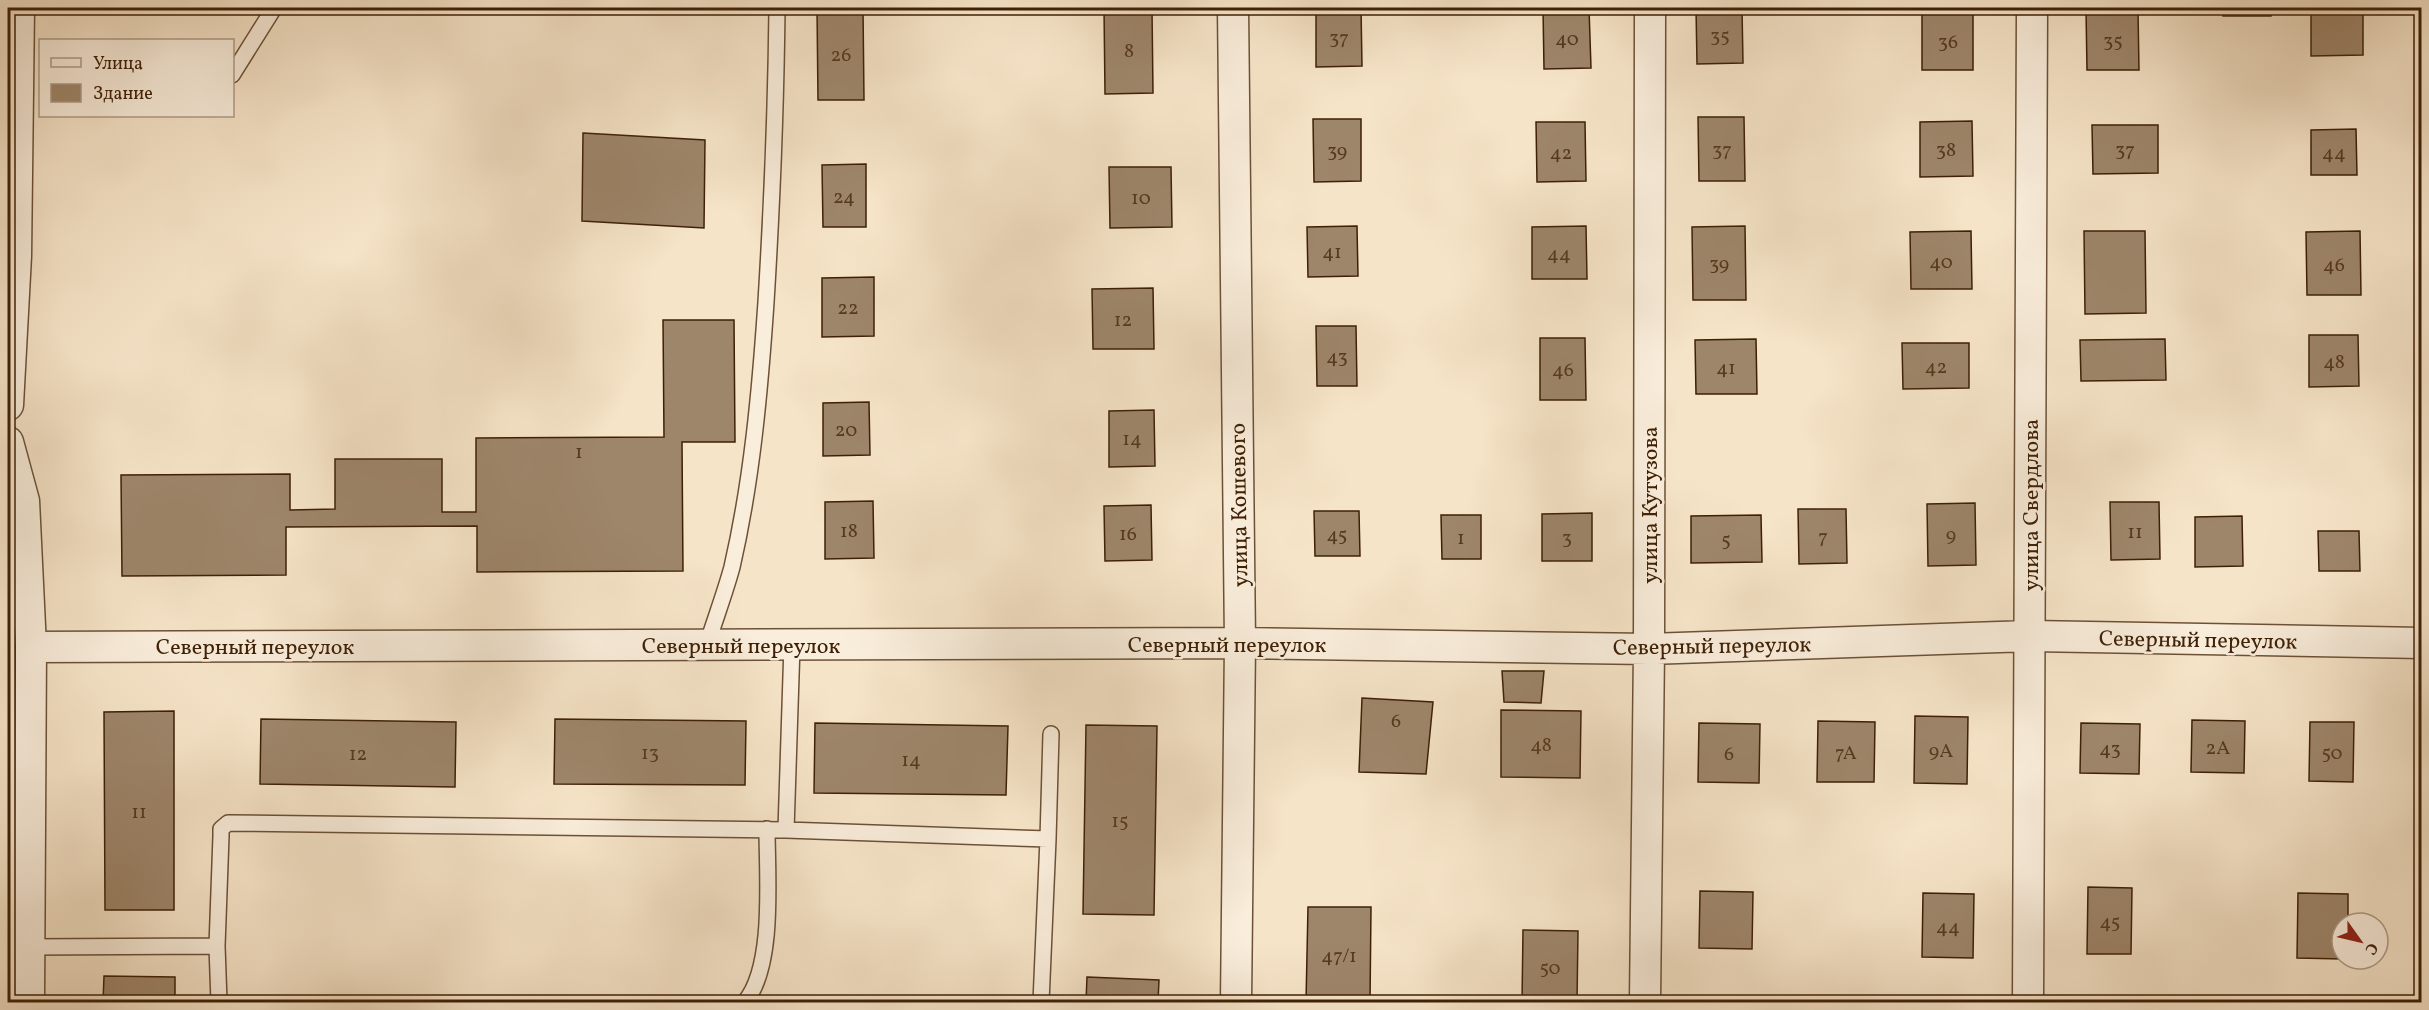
<svg xmlns="http://www.w3.org/2000/svg" width="2429" height="1010" font-family="Vollkorn,serif">
<rect width="100%" height="100%" fill="#f6e4c8"/>
<filter id="stains"><feTurbulence type="fractalNoise" baseFrequency=".00333" numOctaves="4"/><feColorMatrix values="0 0 0 0 .2 0 0 0 0 .09 0 0 0 0 .02 0 0 0 .5 -.17"/></filter>
<radialGradient id="worn" r=".72"><stop offset=".6" stop-color="#630" stop-opacity="0"/><stop offset="1" stop-color="#630" stop-opacity=".3"/></radialGradient>
<path fill="#9e866b" stroke="#3e2006" stroke-width="1.5" d="M817,8H863L864,100H818Z
M1104,8H1152L1153,93L1105,94Z
M1316,8H1361L1362,66L1316,67Z
M1543,8H1589L1591,68L1544,69Z
M1696,8H1742L1743,63L1697,64Z
M2223,8H2271V16H2223Z
M2311,8H2363V55L2311,56Z
M2086,10H2138L2139,70H2087Z
M1973,12V70H1922V13Z
M1698,117H1744L1745,181H1699Z
M1313,119H1361V181L1314,182Z
M1972,121L1973,176L1920,177V122Z
M1536,122H1585L1586,181L1537,182Z
M2092,125H2158V173L2093,174Z
M2356,129L2357,175H2311V130Z
M583,133L705,140L704,228L582,221Z
M866,164V227H823L822,165Z
M1109,167H1171L1172,227L1110,228Z
M1357,226L1358,276L1308,277L1307,227Z
M1586,226L1587,279H1532V227Z
M1745,226L1746,300H1693L1692,227Z
M1971,231L1972,289H1911L1910,232Z
M2084,231H2145L2146,313L2085,314Z
M2360,231L2361,295H2307L2306,232Z
M874,277V336L822,337V278Z
M1153,288L1154,349H1093L1092,289Z
M663,320H734L735,442H682L683,571L477,572V526L286,527V575L122,576L121,475L290,474V510L335,509V459H442V512H476V438L664,437Z
M1316,326H1356L1357,386H1317Z
M2309,335H2358L2359,386L2309,387Z
M1540,338H1585L1586,400H1540Z
M1756,339L1757,394H1696L1695,340Z
M2165,339L2166,380L2081,381L2080,340Z
M1902,343H1969V388L1903,389Z
M869,402L870,455L823,456V403Z
M1154,410L1155,466L1109,467V411Z
M873,501L874,558L825,559V502Z
M2110,502H2159L2160,559L2111,560Z
M1975,503L1976,565L1928,566L1927,504Z
M1151,505L1152,560L1105,561L1104,506Z
M1798,509H1846L1847,563L1799,564Z
M1314,511H1359L1360,556H1315Z
M1592,513V561H1542V514Z
M1441,515H1481V559H1442Z
M1761,515L1762,562L1691,563V516Z
M2242,516L2243,566L2195,567V517Z
M2318,531H2359L2360,571H2319Z
M1502,671H1544L1541,703L1504,702Z
M1362,698L1433,702L1426,774L1359,772Z
M1501,710L1581,711L1580,778L1501,777Z
M174,711V910H105L104,712Z
M1915,716L1968,717L1967,784L1914,783Z
M261,719L456,722L455,787L260,784Z
M555,719L746,721L745,785L554,784Z
M2192,720L2245,721L2244,773L2191,772Z
M1818,721L1875,722L1874,782H1817Z
M2310,722H2354L2353,782L2309,781Z
M815,723L1008,726L1006,795L814,793Z
M1699,723L1760,724L1759,783L1698,782Z
M2081,723L2140,724L2139,774L2080,773Z
M1086,725L1157,726L1154,915L1083,914Z
M2088,887L2132,888L2131,954H2087Z
M1700,891L1753,892L1752,949L1699,948Z
M1923,893L1974,894L1973,958L1922,957Z
M2298,893L2348,894V923H2342V959L2297,958Z
M1308,907H1371L1370,1002H1306Z
M1523,930L1578,931L1577,1002H1522Z
M104,976L175,977V1002H103Z
M1087,977L1159,980L1158,1002H1086Z
M1697,999L1745,1000V1002H1697Z"/>
<g fill="none" stroke-linecap="round" stroke-linejoin="round">
<defs>
<path id="service" d="M232,75L274,8
M707,645C715,619 725,593 732,567C752,480 760,391 766,302C772,204 776,106 777,8
M786,830L1048,839L1051,734
M217,946L219,1002
M29,947L217,946L221,836V829L228,823L786,830L792,645
M745,1002C775,966 767,876 767,829
M1041,1002L1048,839"/>
<path id="minor" d="M1233,8L1240,643L1236,1002
M8,405L16,256L19,8
M8,442L24,501L31,647L29,1002
M31,647L1240,643L1649,649L2029,636L2422,643
M1645,1002L1649,649L1650,8
M2028,1002L2032,8"/>
</defs>
<use href="#service" stroke="#6c5136" stroke-width="18"/>
<use href="#minor" stroke="#6c5136" stroke-width="33"/>
<use href="#service" stroke="#f9eddb" stroke-width="15"/>
<use href="#minor" stroke="#f9eddb" stroke-width="30"/>
</g>
<g text-anchor="middle" stroke-width="5" stroke-linejoin="round" paint-order="stroke">
<g font-size="20" fill="#563a1f">
<text x="1720" y="42">35</text>
<text x="1339" y="44">37</text>
<text x="1567" y="45">40</text>
<text x="2113" y="47">35</text>
<text x="1948" y="48">36</text>
<text x="1129" y="57">8</text>
<text x="841" y="61">26</text>
<text x="1722" y="156">37</text>
<text x="1946" y="156">38</text>
<text x="2125" y="156">37</text>
<text x="1337" y="157">39</text>
<text x="1561" y="159">42</text>
<text x="2334" y="159">44</text>
<text x="844" y="203">24</text>
<text x="1141" y="204">10</text>
<text x="1332" y="258">41</text>
<text x="1559" y="260">44</text>
<text x="1941" y="268">40</text>
<text x="1719" y="270">39</text>
<text x="2334" y="271">46</text>
<text x="848" y="314">22</text>
<text x="1123" y="326">12</text>
<text x="1337" y="363">43</text>
<text x="2334" y="368">48</text>
<text x="1936" y="373">42</text>
<text x="1726" y="374">41</text>
<text x="1563" y="376">46</text>
<text x="846" y="436">20</text>
<text x="1132" y="445">14</text>
<text x="579" y="458">1</text>
<text x="849" y="537">18</text>
<text x="2135" y="538">11</text>
<text x="1128" y="540">16</text>
<text x="1337" y="541">45</text>
<text x="1951" y="541">9</text>
<text x="1823" y="543">7</text>
<text x="1461" y="544">1</text>
<text x="1567" y="544">3</text>
<text x="1726" y="546">5</text>
<text x="1396" y="727">6</text>
<text x="1541" y="751">48</text>
<text x="2218" y="754">2А</text>
<text x="2110" y="755">43</text>
<text x="1941" y="757">9А</text>
<text x="650" y="759">13</text>
<text x="1846" y="759">7А</text>
<text x="2332" y="759">50</text>
<text x="358" y="760">12</text>
<text x="1729" y="760">6</text>
<text x="911" y="766">14</text>
<text x="139" y="818">11</text>
<text x="1120" y="827">15</text>
<text x="2110" y="928">45</text>
<text x="1948" y="933">44</text>
<text x="1339" y="962">47/1</text>
<text x="1550" y="974">50</text>
</g>
<g font-size="22" fill="#3e2006" stroke="#f9eddb">
<text transform="translate(1238 505) rotate(-91)" y="8">улица Кошевого</text>
<text transform="translate(1649 505) rotate(-90)" y="8">улица Кутузова</text>
<text transform="translate(2030 505) rotate(-90)" y="8">улица Свердлова</text>
<text transform="translate(2198 639) rotate(1)" y="8">Северный переулок</text>
<text x="1227" y="652">Северный переулок</text>
<text x="741" y="653">Северный переулок</text>
<text transform="translate(1712 645) rotate(-1)" y="8">Северный переулок</text>
<text x="255" y="654">Северный переулок</text>
</g>
</g>
<rect width="2429" height="1010" fill="none" stroke="#f6e4c8" stroke-width="30"/>
<rect x="9" y="9" width="2411" height="992" fill="none" stroke="#3e2006" stroke-width="3"/>
<rect x="15" y="15" width="2399" height="980" fill="none" stroke="#3e2006" stroke-width="1.5"/>
<rect x="39" y="39" width="195" height="78" fill="#f9eddb" stroke="#ae9b86" stroke-width="1.5"/>
<rect x="51" y="58" width="30" height="9" fill="#f9eddb" stroke="#ae9b86" stroke-width="1.5"/>
<text x="93" y="69" font-size="18" fill="#3e2006">Улица</text>
<rect x="51" y="84" width="30" height="18" fill="#9e866b" stroke="#ae9b86" stroke-width="1.5"/>
<text x="93" y="99" font-size="18" fill="#3e2006">Здание</text>
<g transform="translate(2360 941) rotate(124)"><circle r="28" fill="#f9eddb" stroke="#ae9b86" stroke-width="1.5"/>
<path d="M0-4.5L10 22L0 15L-10 22Z" fill="#8f2418"/>
<text y="-9" font-size="16" font-weight="bold" text-anchor="middle" fill="#3e2006">С</text>
</g>
<rect width="100%" height="100%" filter="url(#stains)"/>
<rect width="100%" height="100%" fill="url(#worn)"/>
</svg>
